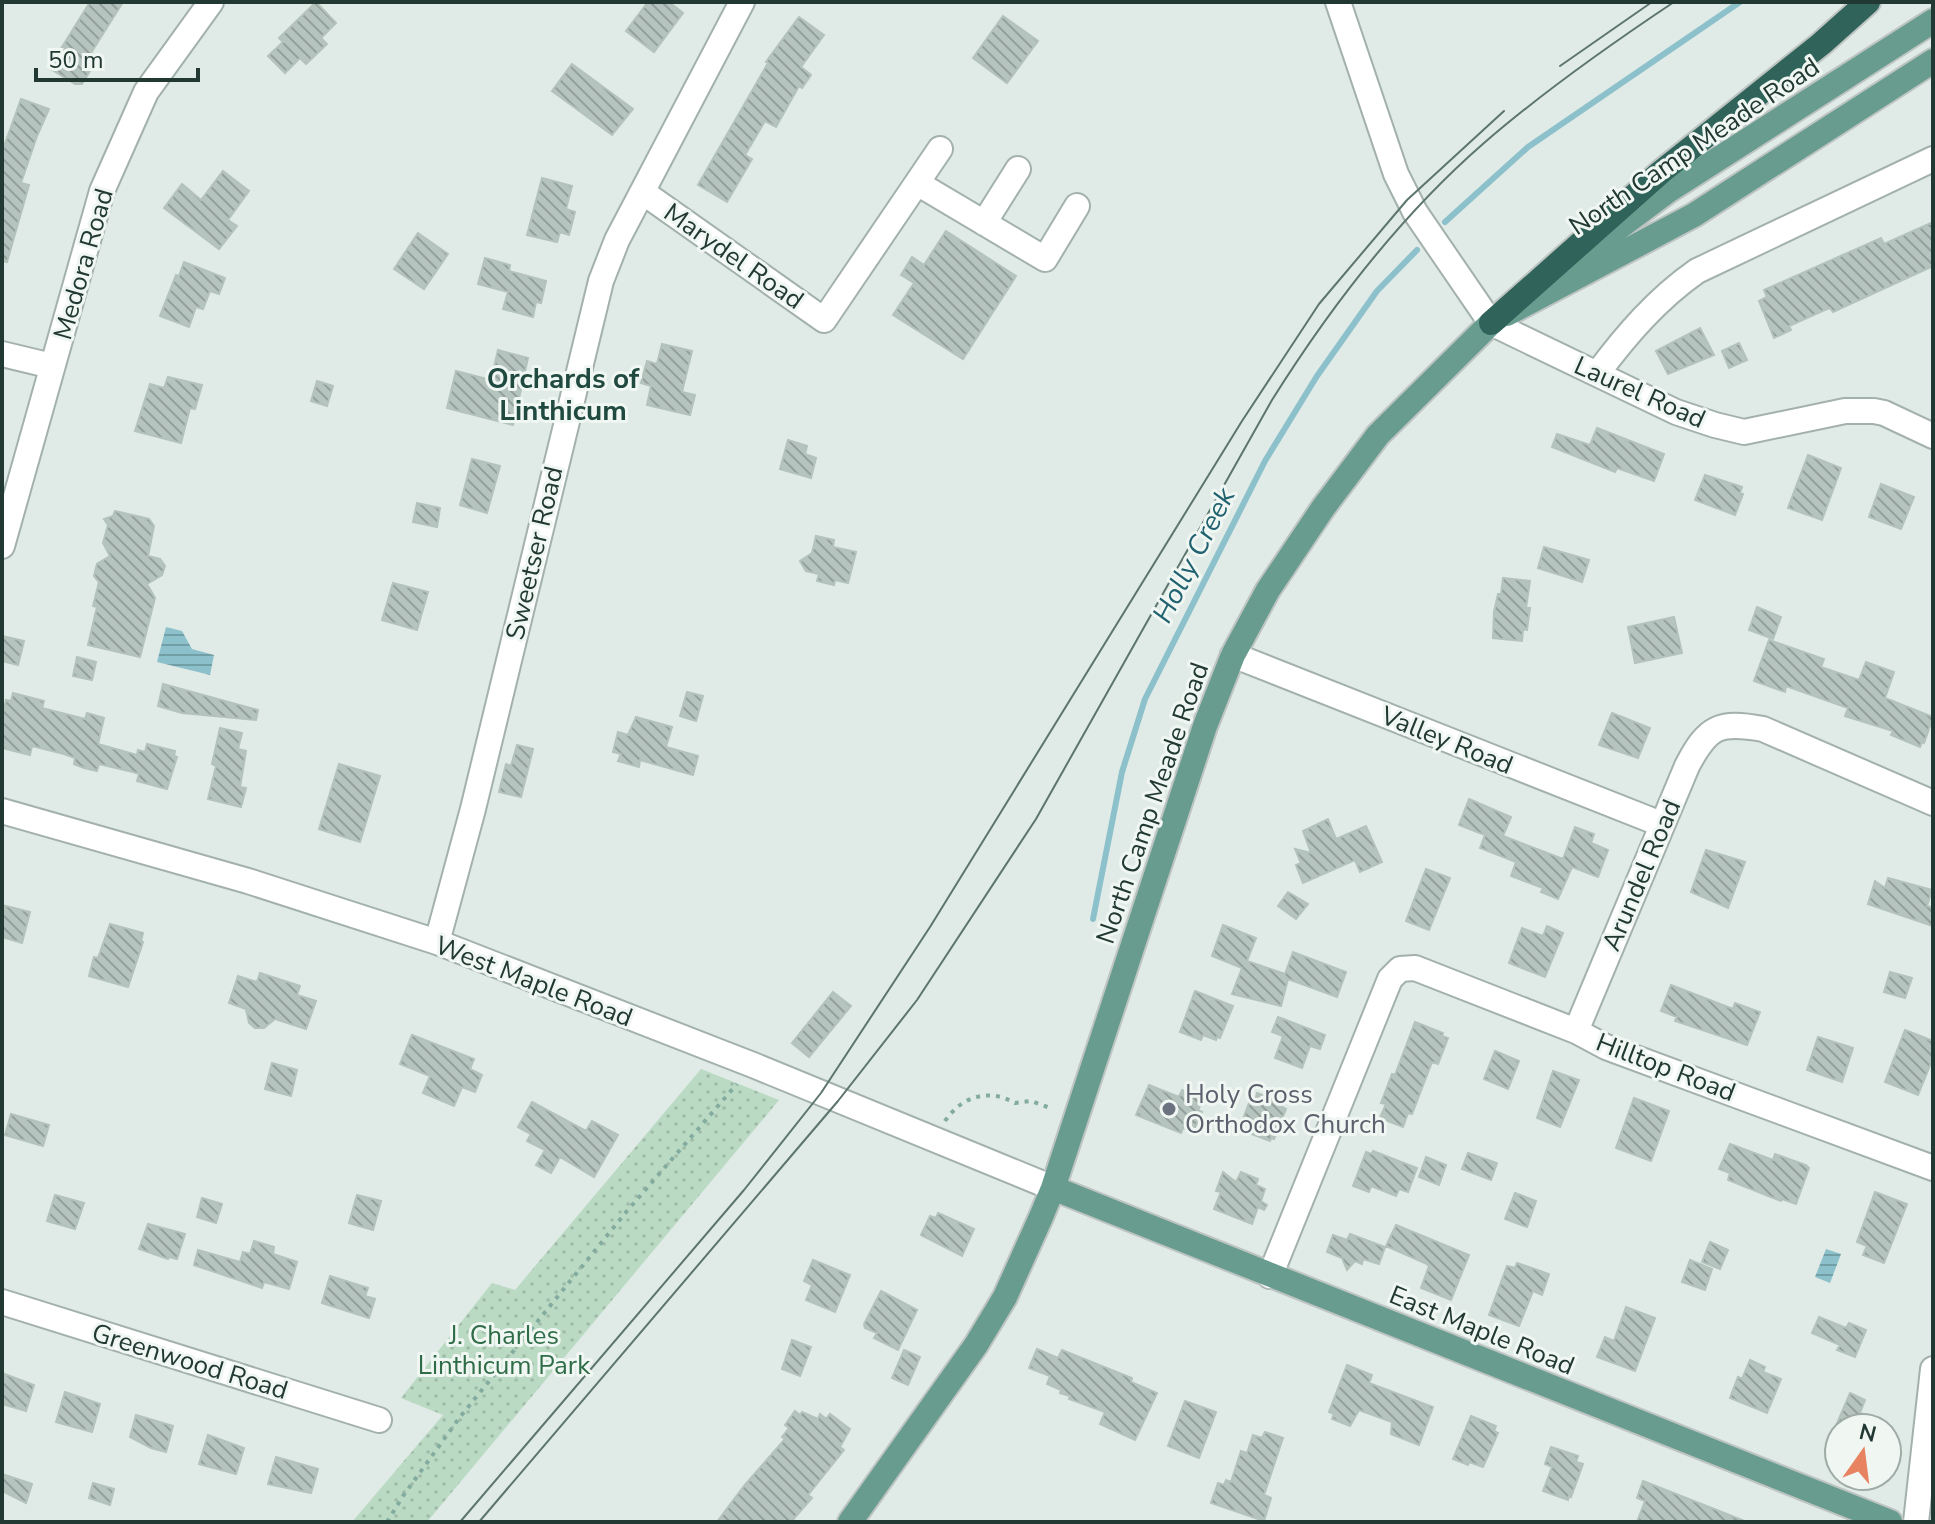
<svg xmlns="http://www.w3.org/2000/svg" width="1935" height="1524" font-family="'Nunito Sans',sans-serif">
<defs>
<pattern id="green-dots" width="8" height="8" patternUnits="userSpaceOnUse" patternTransform="scale(2)"><rect width="8" height="8" fill="#badac3"/><path d="M2 2h.1M6 6h.1" fill="none" stroke="#a0bca8" stroke-width="1.8" stroke-linecap="round"/></pattern>
<pattern id="water-rules" width="6" height="5" patternUnits="userSpaceOnUse" patternTransform="scale(2)"><rect width="6" height="5" fill="#8cc1cb"/><path d="M0 2.5h6" fill="none" stroke="#729ea5"/></pattern>
<pattern id="building-back-hatch" width="6" height="6" patternUnits="userSpaceOnUse" patternTransform="scale(2)"><rect width="6" height="6" fill="#b6c4bf"/><path d="M-1 5l2 2M0 0l6 6M5-1l2 2" fill="none" stroke="#94a09c"/></pattern>
</defs>
<rect width="100%" height="100%" fill="#e0eae6"/>
<path fill="url(#green-dots)" d="M701,1069L779,1100L427,1522H352L443,1415L401,1398L492,1283L515,1290Z"/>
<path fill="url(#water-rules)" d="M166,627L182,631L192,649L214,655L210,675L157,662Z
M1826,1249L1841,1254L1830,1283L1815,1277Z"/>
<g fill="none" stroke-linecap="round" stroke-linejoin="round">
<path stroke="#8cc1cb" stroke-width="6" d="M1445,222L1528,147L1740,2
M1093,919L1122,772L1145,699L1265,461L1317,376L1377,291L1417,250"/>
</g>
<path fill="url(#building-back-hatch)" stroke="#b3c3bc" stroke-width="2" d="M90,2H123L91,53L94,55L86,69L90,71L82,84H75L49,68Z
M316,2L336,23L321,38L327,44L306,64L300,58L285,73L268,56L283,42L279,38Z
M648,2H669L683,13L654,52L626,31Z
M1003,16L1038,41L1007,83L973,58Z
M799,17L824,35L801,67L811,75L802,88L799,86L776,127L765,121L745,155L752,159L727,202L698,185L768,63L766,62Z
M572,64L633,109L612,135L552,91Z
M21,99L49,109L37,136L21,183L29,185L7,262L2,261V152Z
M223,171L249,191L228,220L237,226L219,249L164,208L182,184L201,200Z
M542,178L572,186L566,209L575,212L569,235L560,232L557,242L527,235Z
M1933,222V266L1833,312L1830,308L1827,309L1789,326L1791,330L1774,338L1759,301L1767,297L1764,290L1881,238L1884,244Z
M946,231L1016,276L963,359L893,315L914,283L901,275L912,257L924,265Z
M418,233L448,254L424,289L394,269Z
M485,258L510,265L509,271L546,281L541,303L536,302L533,317L503,309L508,292L478,284Z
M184,262L225,278L219,294L210,291L203,309L196,307L189,327L160,316L176,275L179,276Z
M1700,328L1714,355L1668,374L1656,351Z
M1739,343L1747,360L1729,368L1722,351Z
M662,344L692,351L682,392L695,395L690,415L647,405L651,386L641,383L647,361L657,364Z
M498,350L528,358L513,425L447,408L456,371L491,380Z
M168,377L202,385L195,409L190,408L181,443L135,431L150,384L164,388Z
M317,381L333,386L327,406L311,401Z
M1597,428L1664,454L1654,481L1617,468L1615,472L1552,447L1557,434L1590,445Z
M788,440L807,446L805,454L816,458L811,478L780,469Z
M1808,455L1841,468L1822,520L1788,508Z
M472,459L500,466L487,513L460,505Z
M1705,475L1742,487L1740,493L1743,494L1735,515L1695,500Z
M1881,484L1914,497L1901,529L1869,517Z
M417,503L440,508L437,527L413,522Z
M115,511L149,519L154,526L148,556L160,559L165,566L162,575L147,584L155,598L140,657L88,645L97,607L93,606L99,582L94,576L97,564L110,556L103,543L108,525L104,519L113,516Z
M816,536L834,540L833,547L856,552L848,583L835,580L834,585L817,581L819,574L806,571L800,561L812,553Z
M1544,547L1589,560L1582,582L1538,568Z
M1503,578L1530,581L1526,608H1530L1527,630L1523,629L1522,641L1493,638L1494,612L1498,594H1501Z
M393,583L428,592L417,630L382,620Z
M1757,607L1781,617L1773,639L1749,630Z
M1674,617L1682,653L1635,663L1628,627Z
M2,636L24,641L18,665L2,661Z
M1769,640L1824,659L1821,667L1859,680L1866,662L1894,672L1885,698L1933,717L1924,743L1922,742L1920,747L1891,735L1893,731L1845,716L1848,708L1786,686L1785,692L1754,681Z
M77,657L96,662L92,680L73,676Z
M163,684L258,710L256,720L182,713L158,706Z
M687,692L703,696L696,721L680,716Z
M13,693L44,701L42,708L85,719L87,713L104,718L98,744L137,755L138,750L145,752L147,744L175,751L174,756L177,757L167,789L137,781L139,774L133,772L99,764L97,771L84,768L74,764L75,758L64,754L32,746L30,755L2,748V717L6,700L11,701Z
M1612,713L1650,728L1638,758L1599,745Z
M636,717L672,727L666,747L698,756L693,775L640,760L639,767L618,761L621,754L613,752L618,732L628,735Z
M220,728L242,733L238,749L246,751L240,787L246,788L241,807L208,799L216,766L212,764Z
M517,745L533,749L521,797L499,792L506,764L511,766Z
M339,764L380,776L360,842L319,829Z
M1469,799L1511,817L1503,836L1563,859L1575,827L1594,834L1591,843L1608,850L1598,877L1572,867L1558,899L1541,892L1543,888L1511,876L1516,862L1480,848L1485,835L1459,825Z
M1328,819L1336,839L1366,826L1382,862L1360,872L1355,860L1303,883L1296,865L1301,863L1295,849L1311,853L1303,831Z
M1706,850L1745,862L1728,908L1691,892Z
M1426,869L1450,878L1429,930L1406,921Z
M1888,878L1932,890L1927,906L1933,908V926L1868,904L1875,881L1885,888Z
M1288,892L1308,904L1296,919L1278,906Z
M2,905L30,912L22,943L2,937Z
M110,924L143,933L141,941L143,942L128,987L89,976L94,957L98,958Z
M1223,925L1256,938L1247,961L1285,974L1293,952L1346,972L1337,997L1288,979L1281,1006L1232,994L1242,968L1212,956Z
M1547,926L1563,933L1545,977L1509,963L1522,928L1543,936Z
M1890,972L1912,978L1905,998L1884,992Z
M260,973L300,986L297,995L316,1001L306,1029L275,1019L264,1028H255L249,1023L246,1009L229,1003L238,976L257,982Z
M1671,985L1733,1009L1735,1003L1760,1012L1747,1045L1675,1021L1677,1017L1661,1011Z
M1195,991L1233,1006L1220,1038L1217,1037L1216,1040L1203,1035L1201,1040L1180,1032Z
M833,992L851,1006L809,1057L792,1043Z
M1278,1017L1325,1035L1320,1049L1310,1046L1302,1068L1275,1058L1283,1036L1272,1032Z
M1415,1022L1443,1033L1442,1036L1448,1038L1438,1064L1432,1062L1412,1114L1408,1113L1403,1127L1380,1118L1386,1104L1381,1103L1392,1074L1395,1075Z
M1905,1030L1933,1041V1058L1918,1095L1885,1082Z
M412,1035L474,1059L470,1069L482,1075L475,1092L462,1087L454,1106L423,1093L430,1076L400,1064Z
M1818,1037L1853,1048L1842,1082L1807,1070Z
M1495,1051L1519,1061L1508,1089L1484,1079Z
M272,1063L297,1070L291,1096L265,1089Z
M1553,1071L1579,1080L1560,1127L1537,1118Z
M1149,1085L1179,1097L1182,1090L1203,1099L1198,1110L1202,1112L1193,1132L1183,1128L1181,1133L1136,1115Z
M1257,1093L1283,1103L1282,1107L1286,1109L1274,1139L1271,1138L1270,1141L1246,1132L1250,1122L1243,1119L1249,1103L1254,1105Z
M1634,1098L1669,1111L1651,1161L1616,1148Z
M532,1102L586,1131L592,1121L618,1135L594,1177L560,1157L551,1173L536,1165L545,1150L527,1141L531,1134L518,1127Z
M11,1114L49,1125L43,1146L5,1135Z
M1730,1144L1773,1160L1775,1154L1806,1165L1809,1168L1796,1204L1782,1199L1781,1201L1728,1180L1730,1173L1719,1169Z
M1373,1151L1417,1168L1408,1192L1399,1189L1396,1196L1371,1186L1369,1192L1353,1186L1366,1152L1372,1154Z
M1468,1153L1497,1163L1491,1180L1462,1169Z
M1426,1157L1446,1165L1439,1185L1419,1177Z
M1223,1172L1236,1182L1241,1172L1258,1179L1256,1185L1265,1189L1261,1201L1267,1205L1264,1210L1258,1207L1252,1224L1214,1209L1221,1192L1216,1191Z
M1875,1192L1907,1204L1884,1263L1863,1255L1867,1246L1857,1242Z
M1515,1193L1536,1201L1527,1227L1505,1219Z
M55,1195L84,1203L75,1229L47,1221Z
M357,1195L381,1201L373,1230L349,1223Z
M202,1198L222,1204L216,1223L197,1217Z
M938,1213L974,1229L962,1256L921,1235L930,1216L936,1218Z
M148,1224L185,1234L177,1259L169,1257L168,1259L139,1249Z
M1396,1225L1469,1255L1451,1300L1421,1288L1429,1266L1427,1264L1386,1246Z
M1350,1234L1385,1247L1379,1264L1363,1259L1362,1264L1355,1261L1347,1270L1342,1258L1327,1252L1333,1235L1347,1240Z
M254,1241L274,1247L273,1254L297,1262L289,1289L264,1282L262,1288L194,1265L198,1250L240,1262L243,1252L250,1254Z
M1710,1242L1728,1250L1720,1269L1702,1262Z
M813,1260L850,1275L835,1312L806,1300L812,1285L804,1281Z
M1690,1260L1712,1269L1705,1290L1682,1282Z
M1517,1263L1549,1274L1542,1295L1533,1291L1519,1326L1489,1315L1507,1266L1515,1268Z
M330,1276L368,1288L365,1296L375,1299L369,1318L322,1303Z
M881,1291L917,1310L898,1350L874,1338L877,1333L865,1328L864,1324Z
M1626,1307L1655,1318L1635,1371L1597,1357L1605,1337L1614,1341Z
M1819,1317L1846,1328L1849,1323L1866,1330L1855,1357L1837,1350L1840,1345L1812,1333Z
M792,1340L811,1347L800,1376L782,1369Z
M1037,1349L1058,1358L1062,1350L1132,1378L1131,1382L1157,1393L1135,1440L1100,1424L1105,1412L1069,1399L1070,1396L1060,1393L1061,1390L1047,1384L1050,1376L1029,1368Z
M904,1350L920,1357L908,1385L892,1378Z
M1750,1360L1765,1367L1763,1372L1781,1379L1767,1413L1730,1398L1738,1377L1742,1379Z
M1347,1365L1372,1375L1369,1383L1433,1407L1419,1445L1391,1434L1392,1422L1359,1410L1350,1426L1332,1419L1334,1414L1329,1412Z
M2,1373L34,1385L26,1411L2,1404Z
M65,1392L100,1404L92,1432L56,1422Z
M1850,1393L1865,1400L1860,1413L1893,1428H1835Z
M1185,1401L1216,1412L1199,1458L1168,1446Z
M795,1411L800,1415L802,1412L818,1419L820,1414L826,1419L830,1414L850,1429L840,1447L844,1450L808,1495L812,1498L791,1522H717L744,1486L785,1439L782,1437L789,1428L785,1425Z
M136,1415L173,1426L166,1452L151,1448L130,1437Z
M1471,1416L1496,1426L1494,1431L1498,1433L1483,1467L1469,1462L1468,1465L1453,1459Z
M1265,1432L1283,1438L1264,1495L1271,1498L1264,1521L1211,1503L1218,1483L1224,1485L1226,1480L1231,1482L1241,1451L1247,1453L1253,1435L1262,1438Z
M208,1435L244,1448L236,1474L199,1464Z
M1551,1447L1578,1456L1576,1462L1583,1464L1571,1497L1569,1496L1568,1500L1543,1491L1552,1467L1545,1464Z
M276,1457L318,1469L311,1493L268,1484Z
M2,1474L32,1484L26,1503L2,1491Z
M1643,1481L1745,1521L1744,1522H1637L1645,1501L1637,1498Z
M93,1483L114,1489L110,1505L89,1498Z"/>
<g fill="none" stroke-linecap="round" stroke-linejoin="round">
<defs>
<path id="minor" d="M1338,2L1396,174L1415,212L1491,323L1676,412L1715,425L1744,432L1845,411H1874L1884,413L1933,436
M917,183L1045,259L1077,206
M644,193L824,320L940,149
M984,223L1018,169
M2,354L52,366
M1597,374C1626,335 1657,299 1697,271L1933,159
M2,546L102,191L146,92L211,2
M1233,655L1661,824
M2,811L248,881L437,942L753,1065L1053,1188
M437,942L473,809L601,281L617,240L742,2
M1576,1031L1687,766C1708,726 1719,721 1763,729L1933,803
M1270,1276L1390,979L1400,969L1415,968L1576,1031L1606,1047L1933,1168
M2,1302L379,1420
M1916,1522L1933,1369"/>
<path id="major" d="M1581,256L1668,191L1933,21
M1507,314L1694,215L1933,61
M1053,1188L1890,1522
M850,1522L976,1345L1005,1297L1041,1217L1053,1188L1205,726L1233,655L1268,590L1323,508L1378,435L1491,323L1506,311"/>
<path id="highway" d="M1491,323L1661,172L1821,44L1868,2"/>
</defs>
<use href="#minor" stroke="#a3b1ad" stroke-width="28"/>
<use href="#major" stroke="#bdc4c2" stroke-width="28"/>
<use href="#highway" stroke="#bdc4c2" stroke-width="28"/>
<path stroke="#83ab9f" stroke-width="4" stroke-dasharray="4 6" stroke-linecap="butt" d="M945,1121C962,1096 989,1088 1015,1103L1031,1101L1053,1109
M387,1522L403,1496L460,1417L627,1211L737,1084"/>
<use href="#minor" stroke="#fff" stroke-width="24"/>
<use href="#major" stroke="#689c8f" stroke-width="24"/>
<use href="#highway" stroke="#306359" stroke-width="24"/>
<path stroke="#5c756e" stroke-width="2" d="M1560,66L1652,2
M460,1522L744,1190L821,1093L930,927L1242,421L1319,304L1407,200L1504,111
M479,1522L838,1101L917,1000L1036,819L1272,400C1331,306 1400,216 1484,143C1544,91 1608,46 1674,2"/>
</g>
<circle fill="#6b7280" stroke="#f0f7f3" stroke-width="3" cx="1169" cy="1109" r="8"/>
<g text-anchor="middle" stroke-width="6" stroke-linejoin="round" paint-order="stroke">
<g font-size="26" fill="#223933" stroke="#f0f7f3">
<text transform="translate(1694 146) rotate(-34)" y="9">North Camp Meade Road</text>
<text transform="translate(734 256) rotate(35)" y="9">Marydel Road</text>
<text transform="translate(83 264) rotate(-74)" y="9">Medora Road</text>
<text transform="translate(1640 392) rotate(24)" y="9">Laurel Road</text>
<text transform="translate(534 553) rotate(-77)" y="9">Sweetser Road</text>
<text transform="translate(1447 740) rotate(22)" y="9">Valley Road</text>
<text transform="translate(1152 803) rotate(-71)" y="9">North Camp Meade Road</text>
<text transform="translate(1641 875) rotate(-67)" y="9">Arundel Road</text>
<text transform="translate(534 981) rotate(21)" y="9">West Maple Road</text>
<text transform="translate(1666 1067) rotate(21)" y="9">Hilltop Road</text>
<text transform="translate(1482 1330) rotate(22)" y="9">East Maple Road</text>
<text transform="translate(190 1361) rotate(17)" y="9">Greenwood Road</text>
</g>
<g font-size="26" fill="#5b616d" stroke="#f0f7f3" text-anchor="start">
<text x="1185" y="1103">Holy Cross<tspan x="1185" dy="30">Orthodox Church</tspan></text>
</g>
<g font-size="26" fill="#2f6c48" stroke="#f0f7f3">
<text x="504" y="1344">J. Charles<tspan x="504" dy="30">Linthicum Park</tspan></text>
</g>
<g font-size="28" font-weight="bold" fill="#204940" stroke="#f0f7f3">
<text x="563" y="388">Orchards of<tspan x="563" dy="32">Linthicum</tspan></text>
</g>
<g font-size="28" font-style="italic" fill="#216270" stroke="#f0f7f3">
<text transform="translate(1193 555) rotate(-63)" y="10">Holly Creek</text>
</g>
</g>
<rect width="1935" height="1524" fill="none" stroke="#223933" stroke-width="8"/>
<g transform="translate(1863 1452) rotate(14)"><circle r="38" fill="#f0f7f3" stroke="#9eaba6" stroke-width="2"/>
<path d="M0-6L14 30L0 20L-14 30Z" fill="#e78361"/>
<text y="-12" font-size="22" font-weight="bold" text-anchor="middle" fill="#223933">N</text>
</g>
<path d="M36 68v12h162v-12" fill="none" stroke="#223933" stroke-width="4"/>
<text x="48" y="68" font-size="24" fill="#223933" stroke="#f0f7f3" stroke-width="6" paint-order="stroke">50 m</text>
</svg>
